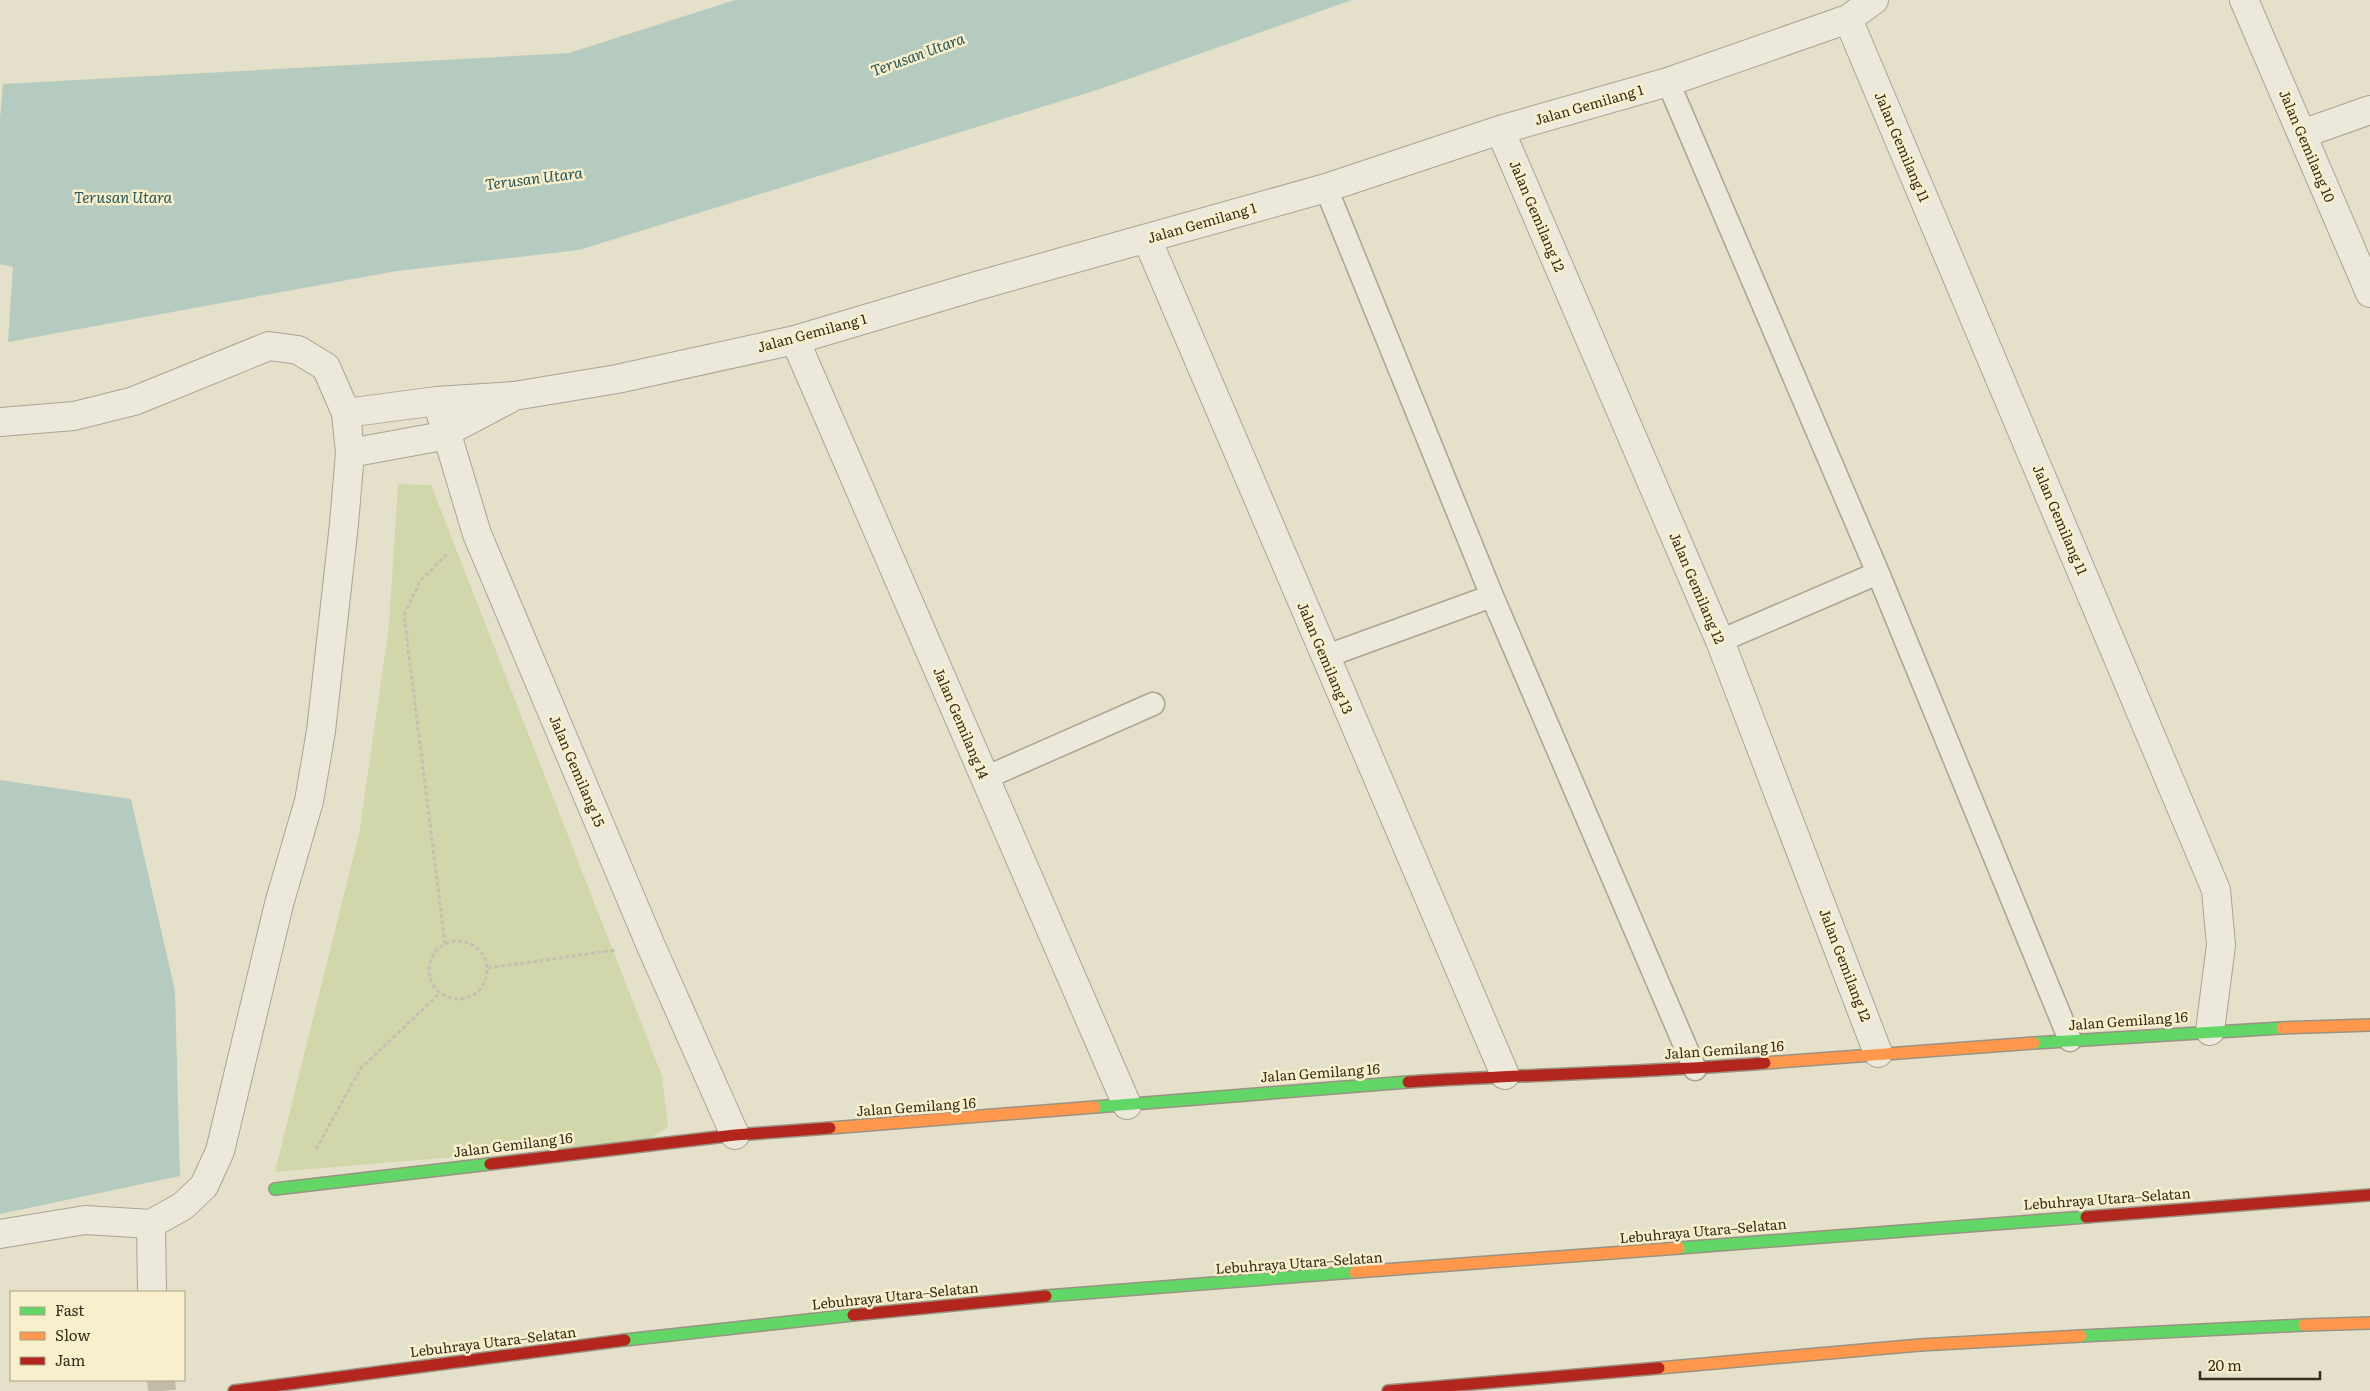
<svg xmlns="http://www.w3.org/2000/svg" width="2370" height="1391" font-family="Literata,serif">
<rect width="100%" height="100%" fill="#e5e0c9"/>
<path fill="#d1d7aa" d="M398,484L431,485L662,1076L668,1127L645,1141L275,1172L359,834L389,626Z"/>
<path fill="#b5cbc0" d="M735,0H1352L1100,89L579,250L397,271L8,342L13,267L0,264V118L3,84L569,53Z
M0,780L131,799L175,991L180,1176L0,1214Z"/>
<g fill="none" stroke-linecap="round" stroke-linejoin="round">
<path stroke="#c2bca6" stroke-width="28" stroke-dasharray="28 14" stroke-linecap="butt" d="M161,1380L162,1391"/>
<defs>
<path id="lane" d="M1668,82L1878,573L2070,1040
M1326,188L1492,596L1695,1069
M1720,641L1878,573
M1324,657L1492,596
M985,778L1153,704"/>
<path id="street" d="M2244,0L2370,293
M1848,19L2216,890L2221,945L2210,1031
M1500,130L1720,641L1878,1053
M2302,134L2370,110
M1147,239L1505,1075
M795,340L1127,1105
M437,401L477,534L651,946L735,1135
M346,413L437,401L514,396L617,379L795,340L980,285L1326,188L1500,130L1668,82L1848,19L1874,0
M0,422L74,416L134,401L269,346L298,350L326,367L346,413L350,453L344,524L321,731L309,801L279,904L220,1151L204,1186L183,1206L151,1224L85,1220L0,1234
M350,453L437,437L509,399
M151,1224L152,1292"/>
<path id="fast" d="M2034,1043L2282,1028
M1095,1107L1408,1082
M275,1189L490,1164
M1679,1248L2086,1217
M1046,1296L1355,1272
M2081,1336L2304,1325
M625,1340L853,1315"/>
<path id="slow" d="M2282,1028L2370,1025
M1765,1063L2034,1043
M830,1128L1095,1107
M1355,1272L1679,1248
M2304,1325L2370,1323
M1659,1368L1920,1345L2081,1336"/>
<path id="jam" d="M1408,1082C1527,1074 1646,1073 1765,1063
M490,1164L735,1135L830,1128
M2086,1217L2370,1195
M853,1315L1046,1296
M234,1391L625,1340
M1388,1391L1659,1368"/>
</defs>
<use href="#lane" stroke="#aaa493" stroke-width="25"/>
<use href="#street" stroke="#aaa493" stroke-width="30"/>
<use href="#fast" stroke="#999383" stroke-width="14"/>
<use href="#slow" stroke="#999383" stroke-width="14"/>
<use href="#jam" stroke="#999383" stroke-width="14"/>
<path stroke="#c5c0b2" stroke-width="3" stroke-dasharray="4 2.5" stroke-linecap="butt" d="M429 970a29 29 0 1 1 58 0a29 29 0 1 1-58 0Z
M445,944L404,615L420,581L447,554
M488,968L616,950
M316,1149L361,1068L440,993"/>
<use href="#lane" stroke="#ece8db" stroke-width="22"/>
<use href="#street" stroke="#ece8db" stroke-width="28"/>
<use href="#fast" stroke="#63d668" stroke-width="11"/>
<use href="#slow" stroke="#ff974d" stroke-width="11"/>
<use href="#jam" stroke="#b3261e" stroke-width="11"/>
</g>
<g text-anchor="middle" stroke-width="5" stroke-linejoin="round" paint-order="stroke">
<g font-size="14" fill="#382c1b" stroke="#f8f0cd">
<text transform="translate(1589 105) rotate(-16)" y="5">Jalan Gemilang 1</text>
<text transform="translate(2307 146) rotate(67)" y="5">Jalan Gemilang 10</text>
<text transform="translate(1902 147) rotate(67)" y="5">Jalan Gemilang 11</text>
<text transform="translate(1537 216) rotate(67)" y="5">Jalan Gemilang 12</text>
<text transform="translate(1202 223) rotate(-16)" y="5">Jalan Gemilang 1</text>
<text transform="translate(812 333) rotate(-15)" y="5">Jalan Gemilang 1</text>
<text transform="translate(2060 520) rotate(67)" y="5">Jalan Gemilang 11</text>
<text transform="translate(1697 588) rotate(67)" y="5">Jalan Gemilang 12</text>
<text transform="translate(1325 658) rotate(67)" y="5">Jalan Gemilang 13</text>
<text transform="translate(961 723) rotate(67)" y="5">Jalan Gemilang 14</text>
<text transform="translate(577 771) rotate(67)" y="5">Jalan Gemilang 15</text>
<text transform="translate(1845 965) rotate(69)" y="5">Jalan Gemilang 12</text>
<text transform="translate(2128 1021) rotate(-4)" y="5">Jalan Gemilang 16</text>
<text transform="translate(1724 1050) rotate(-4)" y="5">Jalan Gemilang 16</text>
<text transform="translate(1320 1073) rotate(-4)" y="5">Jalan Gemilang 16</text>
<text transform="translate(916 1107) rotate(-4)" y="5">Jalan Gemilang 16</text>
<text transform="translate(513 1145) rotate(-7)" y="5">Jalan Gemilang 16</text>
<text transform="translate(2107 1199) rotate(-4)" y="5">Lebuhraya Utara–Selatan</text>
<text transform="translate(1703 1231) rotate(-5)" y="5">Lebuhraya Utara–Selatan</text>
<text transform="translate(1299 1263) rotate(-4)" y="5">Lebuhraya Utara–Selatan</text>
<text transform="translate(895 1296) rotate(-6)" y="5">Lebuhraya Utara–Selatan</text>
<text transform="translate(493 1342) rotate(-7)" y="5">Lebuhraya Utara–Selatan</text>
</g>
<g font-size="15" font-style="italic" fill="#295659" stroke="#f8f0cd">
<text transform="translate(918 55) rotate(-20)" y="5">Terusan Utara</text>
<text transform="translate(534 179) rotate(-7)" y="5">Terusan Utara</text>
<text x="123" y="203">Terusan Utara</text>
</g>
</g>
<rect x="10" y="1291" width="175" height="90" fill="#f8f0cd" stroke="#aba286"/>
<rect x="20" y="1307" width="25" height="8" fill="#63d668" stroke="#aba286"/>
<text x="55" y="1316" font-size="15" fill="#382c1b">Fast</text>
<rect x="20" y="1332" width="25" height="8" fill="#ff974d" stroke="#aba286"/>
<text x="55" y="1341" font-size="15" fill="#382c1b">Slow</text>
<rect x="20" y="1357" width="25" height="8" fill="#b3261e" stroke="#aba286"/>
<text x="55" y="1366" font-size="15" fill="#382c1b">Jam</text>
<path d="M2200 1371v8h120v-8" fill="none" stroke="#382c1b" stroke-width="2.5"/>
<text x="2208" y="1371" font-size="15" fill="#382c1b" stroke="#f8f0cd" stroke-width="4" paint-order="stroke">20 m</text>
</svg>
